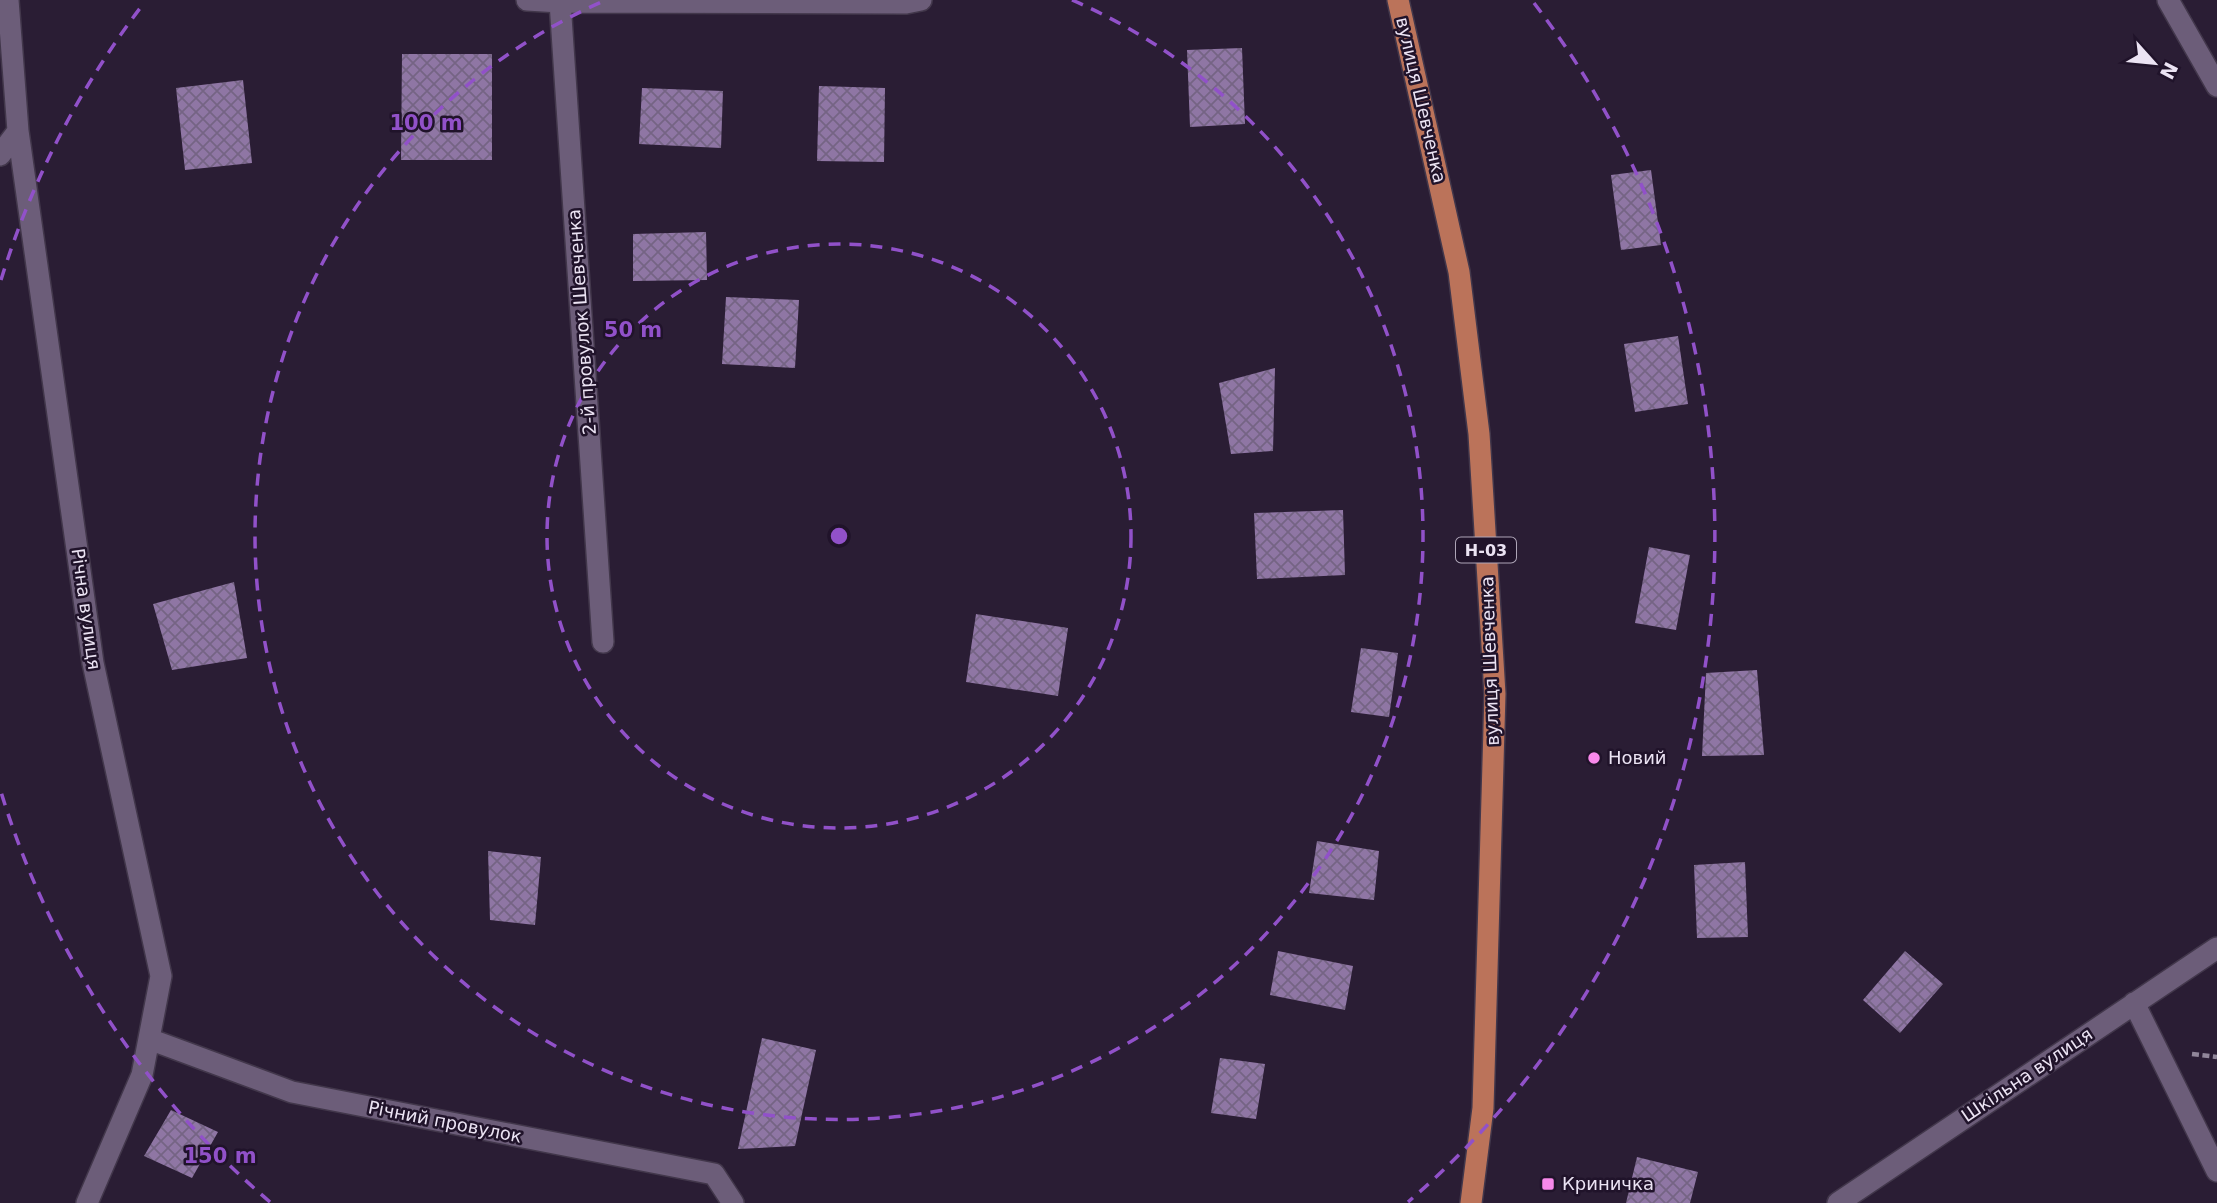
<svg xmlns="http://www.w3.org/2000/svg" width="2217" height="1203" font-family="'DejaVu Sans',sans-serif">
<defs>
<pattern id="building-cross-hatch" width="8" height="8" patternUnits="userSpaceOnUse" patternTransform="scale(1.75)"><rect width="8" height="8" fill="#8f76a4"/><path d="M0 0l8 8M0 8l8-8" fill="none" stroke="#756484"/></pattern>
</defs>
<rect width="100%" height="100%" fill="#2a1d34"/>
<path fill="url(#building-cross-hatch)" d="M1242,48L1245,124L1190,127L1187,50Z
M402,54H492V160H401Z
M243,80L252,163L185,170L176,88Z
M819,86L885,88L884,162L817,161Z
M642,88L723,91L721,148L639,144Z
M1651,170L1661,245L1621,250L1611,175Z
M706,232L707,280L633,281V234Z
M726,297L799,300L795,368L722,364Z
M1678,336L1688,404L1635,412L1624,344Z
M1275,368L1273,451L1231,454L1219,383Z
M1343,510L1345,575L1257,579L1254,513Z
M1649,547L1690,555L1676,630L1635,623Z
M234,582L247,658L172,670L153,604Z
M976,614L1068,628L1058,696L966,682Z
M1361,648L1398,653L1389,717L1351,712Z
M1757,670L1764,755L1702,756L1706,673Z
M1317,841L1379,851L1374,900L1309,893Z
M488,851L541,857L535,925L490,920Z
M1745,862L1748,937L1697,938L1694,865Z
M1278,951L1353,966L1345,1010L1270,995Z
M1905,951L1943,984L1900,1033L1863,1000Z
M762,1038L816,1050L795,1146L738,1149Z
M1220,1058L1265,1064L1256,1119L1211,1113Z
M171,1110L218,1132L192,1178L144,1156Z
M1637,1157L1698,1172L1690,1203H1626Z"/>
<g fill="none" stroke-linecap="round" stroke-linejoin="round">
<defs>
<path id="street" d="M8,0L18,131L93,663L161,976L142,1075L87,1203
M527,0L560,2L906,3L921,0
M2168,0L2217,86
M560,2L603,642
M0,155L18,131
M2134,1003L2217,1171
M149,1039L292,1092L714,1174L733,1203
M1838,1203L2217,948"/>
<path id="primary" d="M1398,0L1459,272L1479,434L1495,694L1483,1108L1471,1203"/>
</defs>
<use href="#street" stroke="#42374b" stroke-width="24"/>
<use href="#primary" stroke="#42374b" stroke-width="24"/>
<path stroke="#908699" stroke-width="4.5" stroke-dasharray="7 3.5" stroke-linecap="butt" d="M2192,1054L2217,1057"/>
<use href="#street" stroke="#6c5d79" stroke-width="21"/>
<use href="#primary" stroke="#bb735a" stroke-width="21"/>
</g>
<g fill="none" stroke="#9151c9" stroke-width="3.5" stroke-dasharray="12 9">
<circle cx="839" cy="536" r="292"/>
<path d="M1072 0A584 584 0 1 1 606 0"/>
<path d="M270 1202A876 876 0 0 1 1 792M1 280A876 876 0 0 1 144 3M1534 3A876 876 0 0 1 1408 1202"/>
</g>
<g fill="#f888ea" stroke="#20132a" stroke-width="2.5">
<circle cx="1594" cy="758" r="7"/>
<rect x="1541" y="1177" width="14" height="14" rx="3.5"/>
</g>
<g text-anchor="middle" stroke-width="5" stroke-linejoin="round" paint-order="stroke">
<rect fill="#20132a" stroke="#aea5b7" stroke-width="2" x="1456" y="537.5" width="60" height="25" rx="5"/>
<g font-size="16" font-weight="bold" fill="#ebe3f3">
<text x="1486" y="556">Н-03</text>
</g>
<g font-size="18" fill="#ebe3f3" stroke="#20132a">
<text transform="translate(1421 100) rotate(77)" y="6">вулиця Шевченка</text>
<text transform="translate(582 322) rotate(-94)" y="6">2-й провулок Шевченка</text>
<text transform="translate(86 609) rotate(82)" y="6">Річна вулиця</text>
<text transform="translate(1490 661) rotate(-92)" y="6">вулиця Шевченка</text>
<text transform="translate(2027 1075) rotate(-34)" y="6">Шкільна вулиця</text>
<text transform="translate(445 1122) rotate(11)" y="6">Річний провулок</text>
</g>
<g font-size="18" fill="#ebe3f3" stroke="#20132a" text-anchor="start">
<text x="1608" y="764">Новий</text>
<text x="1562" y="1190">Криничка</text>
</g>
</g>
<circle cx="839" cy="536" r="10" fill="#9151c9" stroke="#20132a" stroke-width="3.5"/>
<g font-size="21" text-anchor="middle" font-weight="bold" fill="#9151c9" stroke="#20132a" stroke-width="5" stroke-linejoin="round" paint-order="stroke">
<text x="426" y="130">100 m</text>
<text x="633" y="337">50 m</text>
<text x="220" y="1163">150 m</text>
</g>
<g transform="translate(2154 63) rotate(117)" stroke="#20132a" stroke-width="5" paint-order="stroke">
<path d="M0-5L12 26L0 18L-12 26Z" fill="#ebe3f3"/>
<text y="-10" font-size="19" font-weight="bold" text-anchor="middle" fill="#ebe3f3">N</text>
</g>
</svg>
